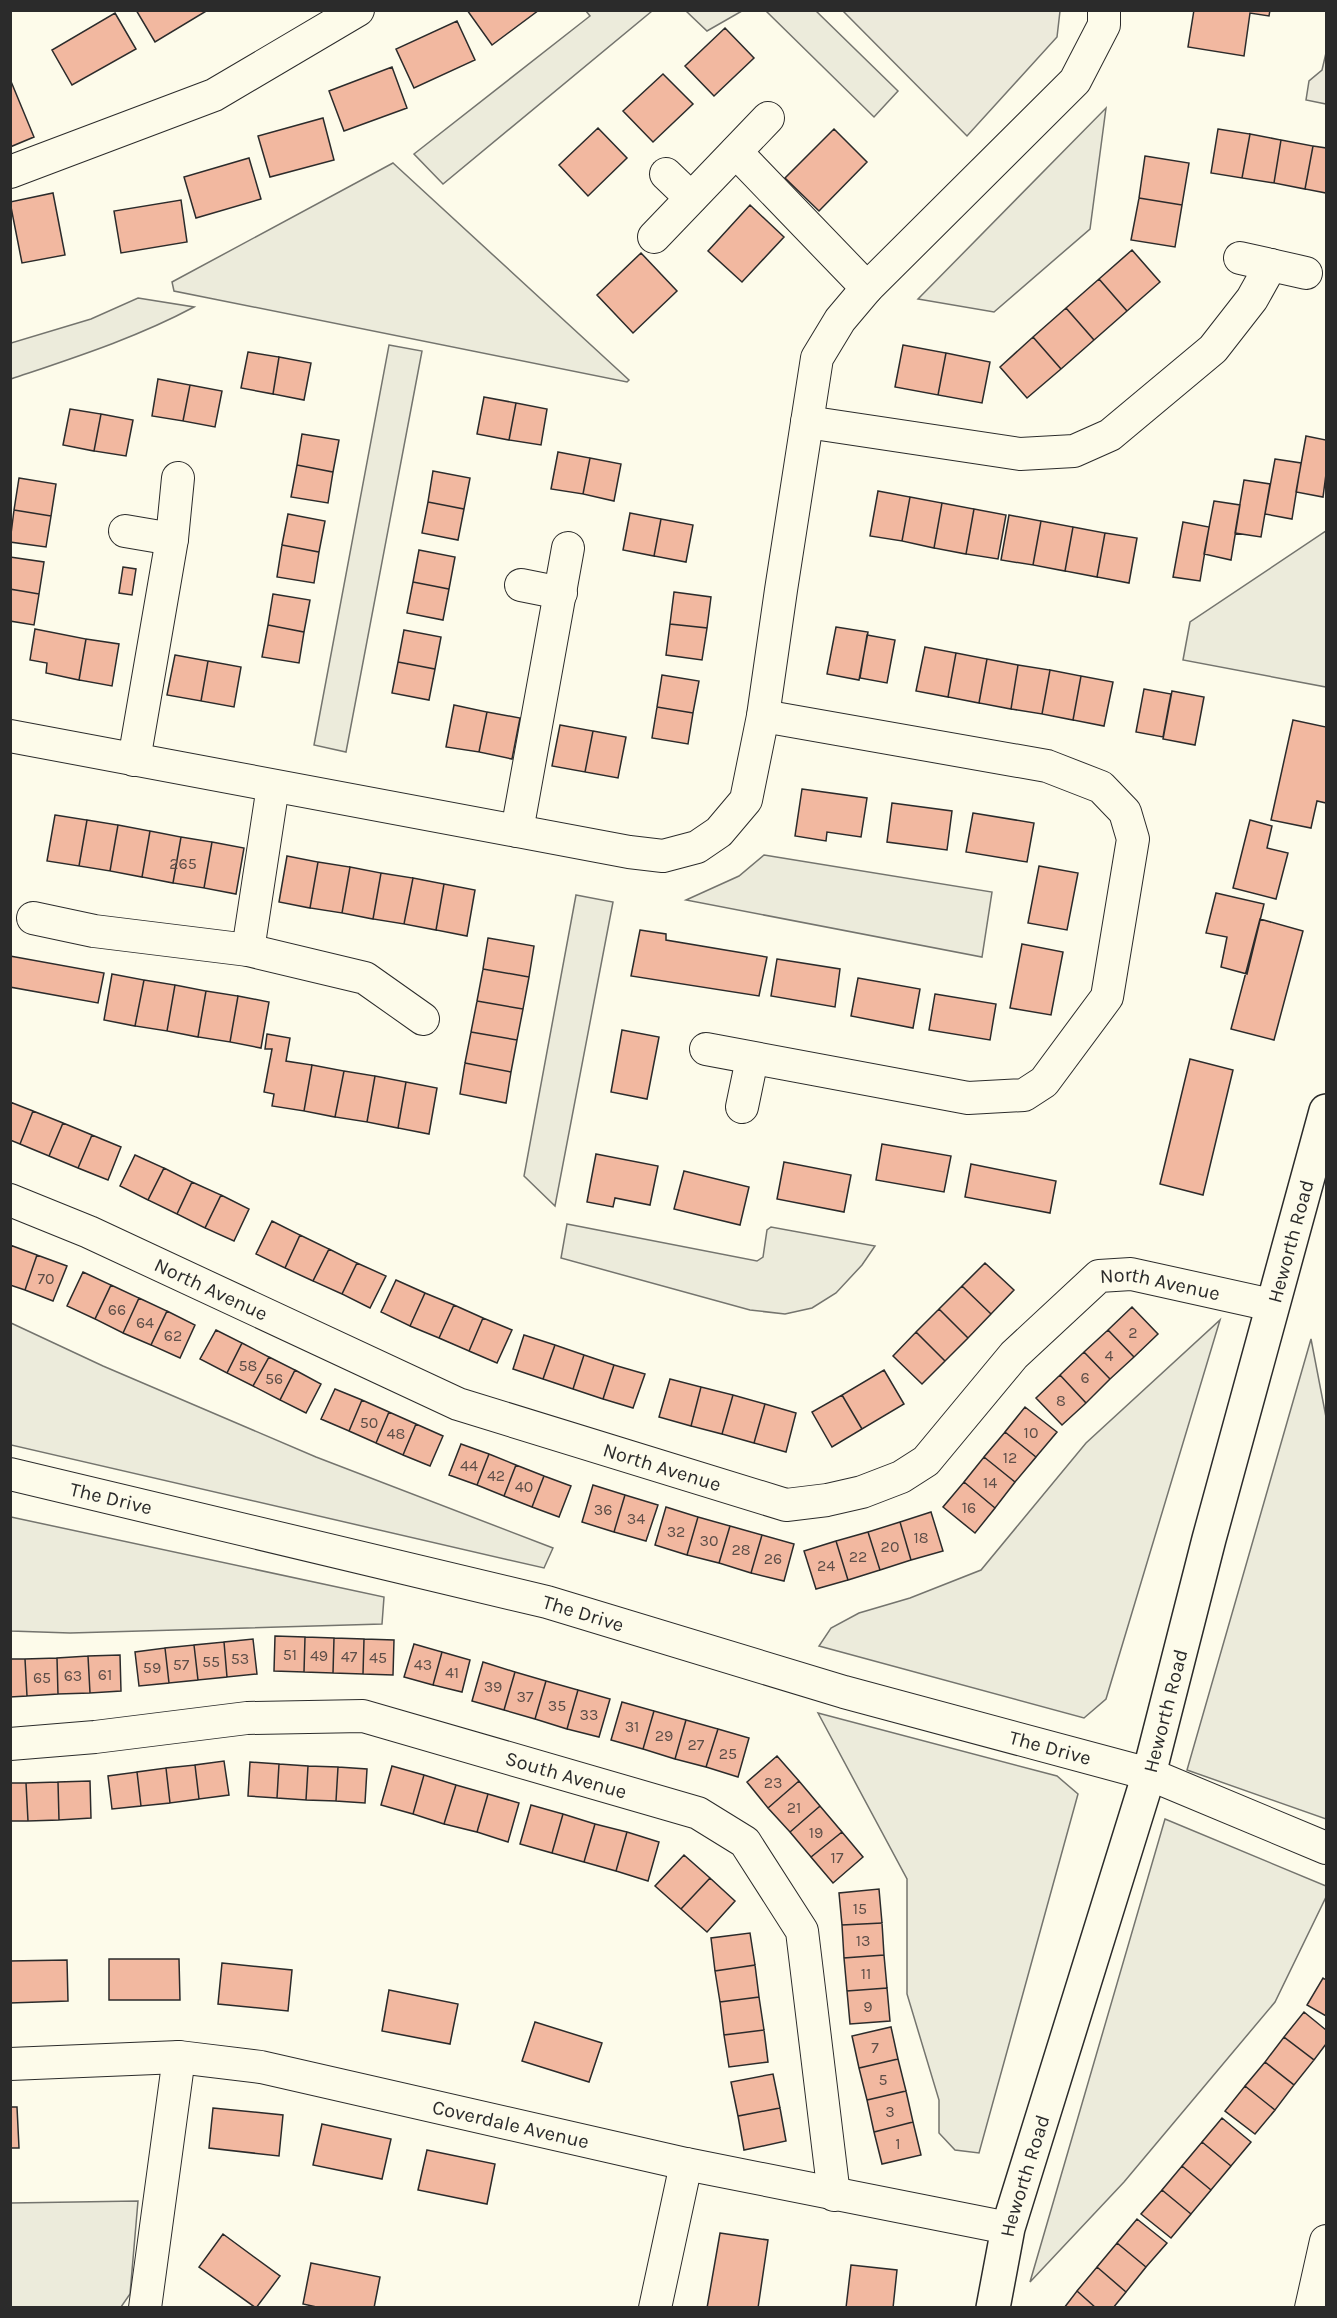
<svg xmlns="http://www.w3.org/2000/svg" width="1337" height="2318" font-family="Karla,sans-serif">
<rect width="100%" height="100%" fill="#fdfbea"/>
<path fill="#ecebdb" stroke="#74746e" stroke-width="1.5" d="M586,11H652L443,184L414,154L590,16Z
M686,11H742L707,31Z
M766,11H816L898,91L874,117Z
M1106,108L1090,229L994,312L918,299Z
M393,163L629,380L627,382L174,291L172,282Z
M138,298L194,307C136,338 73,358 11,379V343L91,319Z
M389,345L422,351L346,752L314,745Z
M1326,531V687L1183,660L1190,622Z
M764,855L992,892L982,957L686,900L739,876Z
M576,895L613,902L555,1206L524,1176Z
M567,1224L757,1261L763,1257L767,1230L771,1227L875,1246L862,1265L836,1293L812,1308L785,1314L750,1310L561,1258Z
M1220,1320L1106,1699L1084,1718L819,1646L831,1628L859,1613L910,1598L981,1570L1086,1443Z
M11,1323L103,1366L316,1457L553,1548L544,1568L11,1445Z
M1311,1339L1326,1417V1819L1187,1770Z
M11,1517L384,1597L382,1624L70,1633L11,1631Z
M818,1713L1057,1776L1078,1794L979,2153L955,2150L939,2133V2100L907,1994V1879Z
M1165,1819L1326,1886V1897L1275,2002L1124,2182L1030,2282Z
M138,2201L130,2294L121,2307H11V2203Z"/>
<path fill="#eceadb" stroke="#74746e" stroke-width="1.5" d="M843,11H1060L1057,37L967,136Z
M1326,53V104L1306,100L1309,81L1322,70Z"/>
<path fill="#f2b8a0" stroke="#2b2b2b" stroke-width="1.5" d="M136,10H208L155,42Z
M467,10H539L492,45Z
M1194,10H1270L1269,16L1250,13L1244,56L1188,47Z
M115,13L136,49L72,85L52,50Z
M457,21L475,60L414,88L396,49Z
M725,28L754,58L714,96L685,66Z
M392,67L407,108L344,131L329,91Z
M663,74L693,104L653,142L623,111Z
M10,79L34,137L10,147Z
M323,118L334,160L270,177L258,136Z
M598,128L627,158L588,196L559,165Z
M834,129L867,162L819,211L785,178Z
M1218,129L1250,134L1242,178L1211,173Z
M1250,134L1281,140L1274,183L1242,178Z
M1281,140L1313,146L1305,189L1274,183Z
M1313,146L1326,148V193L1305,189Z
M1145,156L1189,163L1182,205L1139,198Z
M249,158L261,199L196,218L184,177Z
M53,193L65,255L22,263L10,202Z
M1139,198L1182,205L1175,247L1131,240Z
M181,200L187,242L121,253L114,211Z
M750,205L784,237L742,282L708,251Z
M1132,250L1160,282L1127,311L1099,279Z
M641,253L677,291L633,333L597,295Z
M1099,279L1127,311L1094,340L1066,308Z
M1066,308L1094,340L1061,369L1033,337Z
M1033,337L1061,369L1027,398L1000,367Z
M903,345L946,353L938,395L895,387Z
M248,352L279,357L273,394L241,388Z
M946,353L990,362L982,403L938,395Z
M279,357L311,363L304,400L273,394Z
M158,379L190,385L183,421L152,416Z
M190,385L222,391L215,427L183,421Z
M484,397L516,403L509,440L477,434Z
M516,403L547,409L541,445L509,440Z
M70,409L101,414L94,451L63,445Z
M101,414L133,420L126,456L94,451Z
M302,434L339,440L333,472L297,465Z
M1306,436L1326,440V474L1323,497L1296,492Z
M558,452L590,458L583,494L551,489Z
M590,458L621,464L614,501L583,494Z
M1275,459L1301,463L1292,519L1265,514Z
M297,465L333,472L328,503L291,497Z
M433,471L470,478L464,509L428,502Z
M19,478L56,484L51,516L14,510Z
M1244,480L1270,484L1261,537L1235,533Z
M878,491L910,497L902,541L870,536Z
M910,497L942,503L934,548L902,541Z
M1214,501L1240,505L1231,560L1204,554Z
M428,502L464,509L458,540L422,533Z
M942,503L974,509L966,554L934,548Z
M974,509L1006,515L998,559L966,554Z
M14,510L51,516L46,547L10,542Z
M630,513L661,519L654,556L623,550Z
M288,514L325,521L319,552L282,545Z
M1009,515L1041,521L1033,565L1001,560Z
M661,519L693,525L686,562L654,556Z
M1041,521L1073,527L1065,571L1033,565Z
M1183,522L1209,527L1200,581L1173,577Z
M1073,527L1105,533L1097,577L1065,571Z
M1105,533L1137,538L1129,583L1097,577Z
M282,545L319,552L314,583L277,577Z
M419,550L455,557L449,589L413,582Z
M10,557L44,562L39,594L10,589Z
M123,567L136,569L132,595L119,593Z
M413,582L449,589L443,620L407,613Z
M10,589L39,594L34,625L10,621Z
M674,592L711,597L707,628L670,624Z
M273,594L310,600L304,632L268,625Z
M670,624L707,628L702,660L666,655Z
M268,625L304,632L299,663L262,657Z
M836,627L868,632L859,680L827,674Z
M35,629L86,639L79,680L46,673L47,663L30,660Z
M404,630L441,637L435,669L398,662Z
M867,635L895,640L887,683L860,678Z
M86,639L119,644L112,686L79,680Z
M925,647L956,653L948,697L916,691Z
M956,653L987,659L979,703L948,697Z
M175,655L208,661L201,701L167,695Z
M987,659L1018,665L1011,709L979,703Z
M208,661L241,667L234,707L201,701Z
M398,662L435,669L429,700L392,693Z
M1018,665L1050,670L1042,714L1011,709Z
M1050,670L1081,676L1073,720L1042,714Z
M662,675L699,681L693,713L657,707Z
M1081,676L1113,682L1104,726L1073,720Z
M1144,689L1171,694L1163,737L1136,732Z
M1172,691L1204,697L1195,745L1163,739Z
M454,705L487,712L479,752L446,747Z
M657,707L693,713L688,744L652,738Z
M487,712L520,718L512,759L479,752Z
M1293,720L1326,727V803L1317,801L1311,828L1271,820Z
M560,725L593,731L585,772L552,766Z
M593,731L626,737L618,778L585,772Z
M802,789L867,798L861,837L827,832L826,841L795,836Z
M892,803L952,811L947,850L887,842Z
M973,813L1034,823L1027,862L966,852Z
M55,815L87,820L79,866L47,861Z
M87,820L118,825L110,871L79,866Z
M1250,820L1272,826L1267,848L1288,853L1276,899L1233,888Z
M118,825L150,831L142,877L110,871Z
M150,831L181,837L173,883L142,877Z
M181,837L212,842L204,888L173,883Z
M212,842L244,848L236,894L204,888Z
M287,856L318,862L310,908L279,902Z
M318,862L350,867L342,913L310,908Z
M1039,866L1078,873L1067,930L1028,923Z
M350,867L381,873L373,919L342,913Z
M381,873L413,878L404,924L373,919Z
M413,878L444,884L436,930L404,924Z
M444,884L475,890L467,936L436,930Z
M1216,893L1264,904L1247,974L1221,967L1227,937L1206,933Z
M1260,919L1303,931L1274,1040L1231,1029Z
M640,930L666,934V940L767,957L759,996L631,976Z
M488,938L534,946L529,977L483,969Z
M1022,944L1063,952L1051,1015L1010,1008Z
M10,956L104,973L98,1003L10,987Z
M777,959L840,969L835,1007L771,996Z
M483,969L529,977L523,1009L477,1001Z
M112,974L144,980L135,1026L104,1020Z
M858,978L920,989L913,1028L851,1016Z
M144,980L175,985L167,1031L135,1026Z
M175,985L206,991L198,1037L167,1031Z
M206,991L238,996L230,1042L198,1037Z
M935,994L996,1004L990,1040L929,1030Z
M238,996L269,1002L261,1048L230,1042Z
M477,1001L523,1009L517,1040L471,1032Z
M622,1030L659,1037L647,1099L611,1092Z
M471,1032L517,1040L511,1072L465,1063Z
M267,1034L290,1038L286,1061L312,1065L304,1111L272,1106L274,1094L264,1092L272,1049H265Z
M1190,1059L1233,1070L1203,1195L1160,1184Z
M465,1063L511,1072L506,1103L460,1094Z
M312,1065L344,1071L335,1117L304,1111Z
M344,1071L375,1076L367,1122L335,1117Z
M375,1076L406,1082L398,1128L367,1122Z
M406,1082L437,1088L429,1134L398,1128Z
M10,1102L33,1111L20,1144L10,1140Z
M33,1111L63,1123L49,1156L20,1144Z
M63,1123L92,1135L78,1168L49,1156Z
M92,1135L121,1147L108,1180L78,1168Z
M882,1144L951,1156L944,1192L876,1180Z
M596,1154L658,1166L650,1205L615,1198L613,1207L587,1202Z
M135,1155L164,1168L148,1200L120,1186Z
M784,1162L851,1175L844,1212L777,1199Z
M971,1164L1056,1181L1050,1213L965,1197Z
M164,1168L192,1182L177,1214L148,1200Z
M684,1171L749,1187L740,1225L674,1209Z
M192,1182L221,1195L205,1228L177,1214Z
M221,1195L249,1209L234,1241L205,1228Z
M272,1221L300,1235L285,1268L256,1254Z
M300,1235L329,1249L313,1281L285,1268Z
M10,1245L37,1255L25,1290L10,1285Z
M329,1249L357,1263L342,1294L313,1281Z
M37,1255L67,1266L53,1301L25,1290Z
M357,1263L386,1276L370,1308L342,1294Z
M985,1263L1014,1290L991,1314L962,1286Z
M83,1272L111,1285L95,1319L67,1306Z
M396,1280L425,1293L410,1326L381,1312Z
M111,1285L139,1298L123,1333L95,1319Z
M962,1286L991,1314L968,1338L939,1309Z
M425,1293L454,1305L439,1338L410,1326Z
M139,1298L167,1311L151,1345L123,1333Z
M454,1305L483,1318L469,1351L439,1338Z
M1132,1307L1158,1334L1134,1357L1108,1330Z
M939,1309L968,1338L945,1361L916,1332Z
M167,1311L195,1325L180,1358L151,1345Z
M483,1318L512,1330L497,1363L469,1351Z
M216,1330L242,1343L227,1373L200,1359Z
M1108,1330L1134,1357L1110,1379L1084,1352Z
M916,1332L945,1361L922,1384L893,1356Z
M524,1335L555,1345L543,1379L513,1369Z
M242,1343L269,1357L253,1386L227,1373Z
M555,1345L584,1355L573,1389L543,1379Z
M1084,1352L1110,1379L1086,1403L1060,1375Z
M584,1355L614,1365L603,1399L573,1389Z
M269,1357L295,1370L280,1400L253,1386Z
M614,1365L645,1374L633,1408L603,1399Z
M295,1370L321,1384L306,1413L280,1400Z
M884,1370L904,1404L862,1429L842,1395Z
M1060,1375L1086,1403L1062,1425L1036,1398Z
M670,1379L701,1387L691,1426L659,1417Z
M701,1387L733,1395L722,1434L691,1426Z
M335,1389L362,1400L349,1431L321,1419Z
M733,1395L765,1404L754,1443L722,1434Z
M842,1395L862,1429L832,1447L812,1412Z
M362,1400L389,1412L376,1443L349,1431Z
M765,1404L796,1413L786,1452L754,1443Z
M1025,1407L1057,1432L1036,1457L1005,1432Z
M389,1412L416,1424L403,1455L376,1443Z
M416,1424L443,1436L430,1466L403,1455Z
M1005,1432L1036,1457L1015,1482L984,1457Z
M461,1444L489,1454L477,1485L449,1475Z
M489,1454L516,1465L504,1496L477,1485Z
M984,1457L1015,1482L995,1508L964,1482Z
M516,1465L544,1476L532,1507L504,1496Z
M544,1476L571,1486L559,1517L532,1507Z
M964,1482L995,1508L975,1533L943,1507Z
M593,1485L625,1495L614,1532L582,1522Z
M625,1495L658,1505L646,1541L614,1532Z
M666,1507L698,1517L687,1555L655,1545Z
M931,1512L943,1551L911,1560L900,1522Z
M698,1517L730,1526L719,1563L687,1555Z
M900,1522L911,1560L880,1570L868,1532Z
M730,1526L762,1535L751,1573L719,1563Z
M868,1532L880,1570L848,1580L836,1541Z
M762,1535L794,1544L784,1581L751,1573Z
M836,1541L848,1580L816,1589L804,1551Z
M275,1636L305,1637L304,1672L274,1671Z
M305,1637L334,1638L333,1673L304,1672Z
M334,1638L364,1639L363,1674L333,1673Z
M253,1639L257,1674L227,1677L224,1642Z
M364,1639L394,1640L393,1675L363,1674Z
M224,1642L227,1677L198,1680L194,1645Z
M414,1644L442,1652L433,1685L404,1677Z
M194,1645L198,1680L169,1683L165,1648Z
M165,1648L169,1683L139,1686L135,1652Z
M442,1652L470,1660L462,1692L433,1685Z
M120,1655L121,1691L90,1693L88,1656Z
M88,1656L90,1693L58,1694L57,1658Z
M57,1658L58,1694L27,1696L25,1659Z
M10,1659H25L27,1696L10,1697Z
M483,1662L515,1672L504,1710L472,1701Z
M515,1672L546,1681L535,1719L504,1710Z
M546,1681L578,1690L567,1729L535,1719Z
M578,1690L610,1699L599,1737L567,1729Z
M622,1702L654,1711L643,1749L611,1740Z
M654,1711L686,1720L675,1759L643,1749Z
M686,1720L718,1729L706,1767L675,1759Z
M718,1729L749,1738L738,1777L706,1767Z
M777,1756L799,1781L768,1808L747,1782Z
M224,1761L229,1795L199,1799L195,1765Z
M250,1762L279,1764L277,1798L248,1796Z
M279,1764L308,1766L306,1800L277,1798Z
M195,1765L199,1799L170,1803L166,1768Z
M308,1766L338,1767L336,1801L306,1800Z
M392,1766L424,1775L413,1814L381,1805Z
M338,1767L367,1769L365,1803L336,1801Z
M166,1768L170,1803L141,1806L137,1772Z
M137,1772L141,1806L112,1809L108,1776Z
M424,1775L456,1785L444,1824L413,1814Z
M90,1781L91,1818L59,1820L58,1782Z
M799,1781L820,1806L790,1832L768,1808Z
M58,1782L59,1820L28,1821L26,1783Z
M10,1783H26L28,1821H10Z
M456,1785L488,1794L477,1832L444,1824Z
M488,1794L519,1803L508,1842L477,1832Z
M531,1805L563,1814L552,1853L520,1844Z
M820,1806L842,1832L811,1857L790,1832Z
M563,1814L595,1824L584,1862L552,1853Z
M595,1824L627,1832L616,1871L584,1862Z
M627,1832L659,1842L648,1881L616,1871Z
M842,1832L863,1857L833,1883L811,1857Z
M684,1855L710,1878L681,1909L655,1886Z
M710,1878L735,1901L707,1932L681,1909Z
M879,1889L882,1923L842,1925L839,1893Z
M882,1923L884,1955L844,1958L842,1925Z
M750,1933L755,1965L715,1971L711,1938Z
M884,1955L887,1988L847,1991L844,1958Z
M109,1959H179L180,2000H109Z
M67,1960L68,2001L10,2003V1961Z
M222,1963L292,1970L288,2011L218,2004Z
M755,1965L759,1997L720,2002L715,1971Z
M1323,1978L1326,1980V2016L1307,2005Z
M887,1988L890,2021L850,2024L847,1991Z
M389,1990L458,2004L450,2044L382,2031Z
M759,1997L764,2030L724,2035L720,2002Z
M1304,2012L1326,2030V2044L1314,2060L1284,2037Z
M535,2022L602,2043L589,2082L522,2061Z
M891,2027L898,2059L859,2068L852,2036Z
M764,2030L768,2062L729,2067L724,2035Z
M1284,2037L1314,2060L1294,2085L1265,2062Z
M898,2059L906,2091L867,2100L859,2068Z
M1265,2062L1294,2085L1275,2110L1245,2086Z
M773,2074L780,2108L738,2116L731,2082Z
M1245,2086L1275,2110L1255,2134L1225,2111Z
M906,2091L913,2122L874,2132L867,2100Z
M10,2107H17L19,2148H10Z
M213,2108L283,2115L279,2156L209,2148Z
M780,2108L786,2141L744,2150L738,2116Z
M1222,2118L1251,2142L1231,2166L1202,2142Z
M913,2122L921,2155L882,2164L874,2132Z
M322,2124L391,2139L382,2179L313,2165Z
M1202,2142L1231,2166L1211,2190L1182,2166Z
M427,2150L495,2164L487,2204L418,2190Z
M1182,2166L1211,2190L1191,2214L1162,2190Z
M1162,2190L1191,2214L1171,2238L1141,2214Z
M1137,2219L1167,2243L1146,2267L1117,2243Z
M720,2233L768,2240L758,2308H707Z
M223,2234L280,2276L256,2308L199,2267Z
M1117,2243L1146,2267L1126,2292L1097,2267Z
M311,2263L380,2277L374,2308H321L303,2304Z
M851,2265L897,2270L893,2308H846Z
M1097,2267L1126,2292L1113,2308H1096L1077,2291Z
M1077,2291L1096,2308H1064Z"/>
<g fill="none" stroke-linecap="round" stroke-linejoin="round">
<defs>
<g id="street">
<path d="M736,152L867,288"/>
<path d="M10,172L214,95L358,10"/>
<path d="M666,174L691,198"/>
<path d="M654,237L768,118"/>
<path d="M1240,258L1306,273"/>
<path d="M807,422L1020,454L1074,451L1110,435L1213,349L1252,299L1271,265"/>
<path d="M125,531L172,539"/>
<path d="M521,585L561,593"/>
<path d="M10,736L629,852L663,856L697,847L719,832L746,800L763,716L781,590L817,358L840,320L867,288L1075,81L1104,25V10"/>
<path d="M134,760L172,539L178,478"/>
<path d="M517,831L568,548"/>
<path d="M33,918L94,931L248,950L365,978L423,1019"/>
<path d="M248,950L273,786"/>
<path d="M706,1049L968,1098L1024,1095L1044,1082L1107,997L1133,839L1125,812L1101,787L1047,766L763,716"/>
<path d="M742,1107L752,1059"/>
<path id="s1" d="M10,1200L89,1232L458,1404L786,1505L827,1500L862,1492L901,1477L926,1461L1014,1355L1099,1276L1131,1274L1271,1305"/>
<path id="s2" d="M10,1474L547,1602L844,1692L1149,1774L1326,1848"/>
<path id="s3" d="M10,1744L95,1737L247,1718L363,1716L698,1813L745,1842L802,1931L834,2195"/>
<path id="s4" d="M10,2064L179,2057L261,2067L686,2164L1008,2228"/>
<path d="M145,2308L179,2057"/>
<path d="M655,2308L686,2164"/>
<path d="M1311,2308L1326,2241"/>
</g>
<g id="secondary">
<path id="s5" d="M993,2308L1008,2228L1149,1774L1209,1539L1326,1111"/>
</g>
</defs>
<use href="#street" stroke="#2b2b2b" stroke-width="34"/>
<use href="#secondary" stroke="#2b2b2b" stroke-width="36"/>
<use href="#street" stroke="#fdfbea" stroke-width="32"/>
<use href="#secondary" stroke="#fdfbea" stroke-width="33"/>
</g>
<g text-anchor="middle" stroke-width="4.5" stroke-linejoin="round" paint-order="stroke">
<g font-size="16" fill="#5d4e48">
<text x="183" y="869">265</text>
<text x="46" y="1284">70</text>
<text x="117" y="1315">66</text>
<text x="145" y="1328">64</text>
<text x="1133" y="1338">2</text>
<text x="173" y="1341">62</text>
<text x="1109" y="1361">4</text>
<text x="248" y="1371">58</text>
<text x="1085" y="1383">6</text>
<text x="274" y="1384">56</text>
<text x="1061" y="1406">8</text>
<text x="369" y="1428">50</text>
<text x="1031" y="1438">10</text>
<text x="396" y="1439">48</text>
<text x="1010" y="1463">12</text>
<text x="469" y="1471">44</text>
<text x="496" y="1481">42</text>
<text x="990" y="1488">14</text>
<text x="524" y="1492">40</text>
<text x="969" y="1513">16</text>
<text x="603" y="1515">36</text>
<text x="636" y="1524">34</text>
<text x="676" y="1537">32</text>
<text x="921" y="1543">18</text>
<text x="709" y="1546">30</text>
<text x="890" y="1552">20</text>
<text x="741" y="1555">28</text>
<text x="858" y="1562">22</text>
<text x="773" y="1564">26</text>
<text x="826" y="1571">24</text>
<text x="290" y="1660">51</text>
<text x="319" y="1661">49</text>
<text x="349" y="1662">47</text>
<text x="378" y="1663">45</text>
<text x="240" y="1664">53</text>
<text x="211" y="1667">55</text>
<text x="181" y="1670">57</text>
<text x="423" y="1670">43</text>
<text x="152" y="1673">59</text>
<text x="452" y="1678">41</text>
<text x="105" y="1680">61</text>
<text x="73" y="1681">63</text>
<text x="42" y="1683">65</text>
<text x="493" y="1692">39</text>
<text x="525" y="1702">37</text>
<text x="557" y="1711">35</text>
<text x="589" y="1720">33</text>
<text x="632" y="1732">31</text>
<text x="664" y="1741">29</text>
<text x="696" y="1750">27</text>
<text x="728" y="1759">25</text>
<text x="773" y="1788">23</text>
<text x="794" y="1813">21</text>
<text x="816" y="1838">19</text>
<text x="837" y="1863">17</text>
<text x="860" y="1914">15</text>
<text x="863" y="1946">13</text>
<text x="866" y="1979">11</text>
<text x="868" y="2012">9</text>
<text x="875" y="2053">7</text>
<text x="883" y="2085">5</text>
<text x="890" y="2117">3</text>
<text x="898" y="2149">1</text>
</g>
<g font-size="20" fill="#2b2b2b" stroke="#fdfbea">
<text dy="7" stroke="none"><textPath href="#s5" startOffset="1108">Heworth Road</textPath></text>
<text dy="7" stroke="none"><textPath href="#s1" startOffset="220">North Avenue</textPath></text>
<text dy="7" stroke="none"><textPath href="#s1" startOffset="1300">North Avenue</textPath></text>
<text dy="7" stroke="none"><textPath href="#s1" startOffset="706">North Avenue</textPath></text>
<text dy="7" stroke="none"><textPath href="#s2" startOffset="104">The Drive</textPath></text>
<text dy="7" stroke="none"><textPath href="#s2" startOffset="590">The Drive</textPath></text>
<text dy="7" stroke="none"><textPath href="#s5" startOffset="622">Heworth Road</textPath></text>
<text dy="7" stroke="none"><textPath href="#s2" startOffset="1076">The Drive</textPath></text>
<text dy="7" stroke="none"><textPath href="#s3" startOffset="566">South Avenue</textPath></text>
<text dy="7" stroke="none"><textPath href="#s4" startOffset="508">Coverdale Avenue</textPath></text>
<text dy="7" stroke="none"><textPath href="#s5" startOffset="136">Heworth Road</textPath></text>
</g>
</g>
<rect width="1337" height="2318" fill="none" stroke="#2b2b2b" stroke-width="24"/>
</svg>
